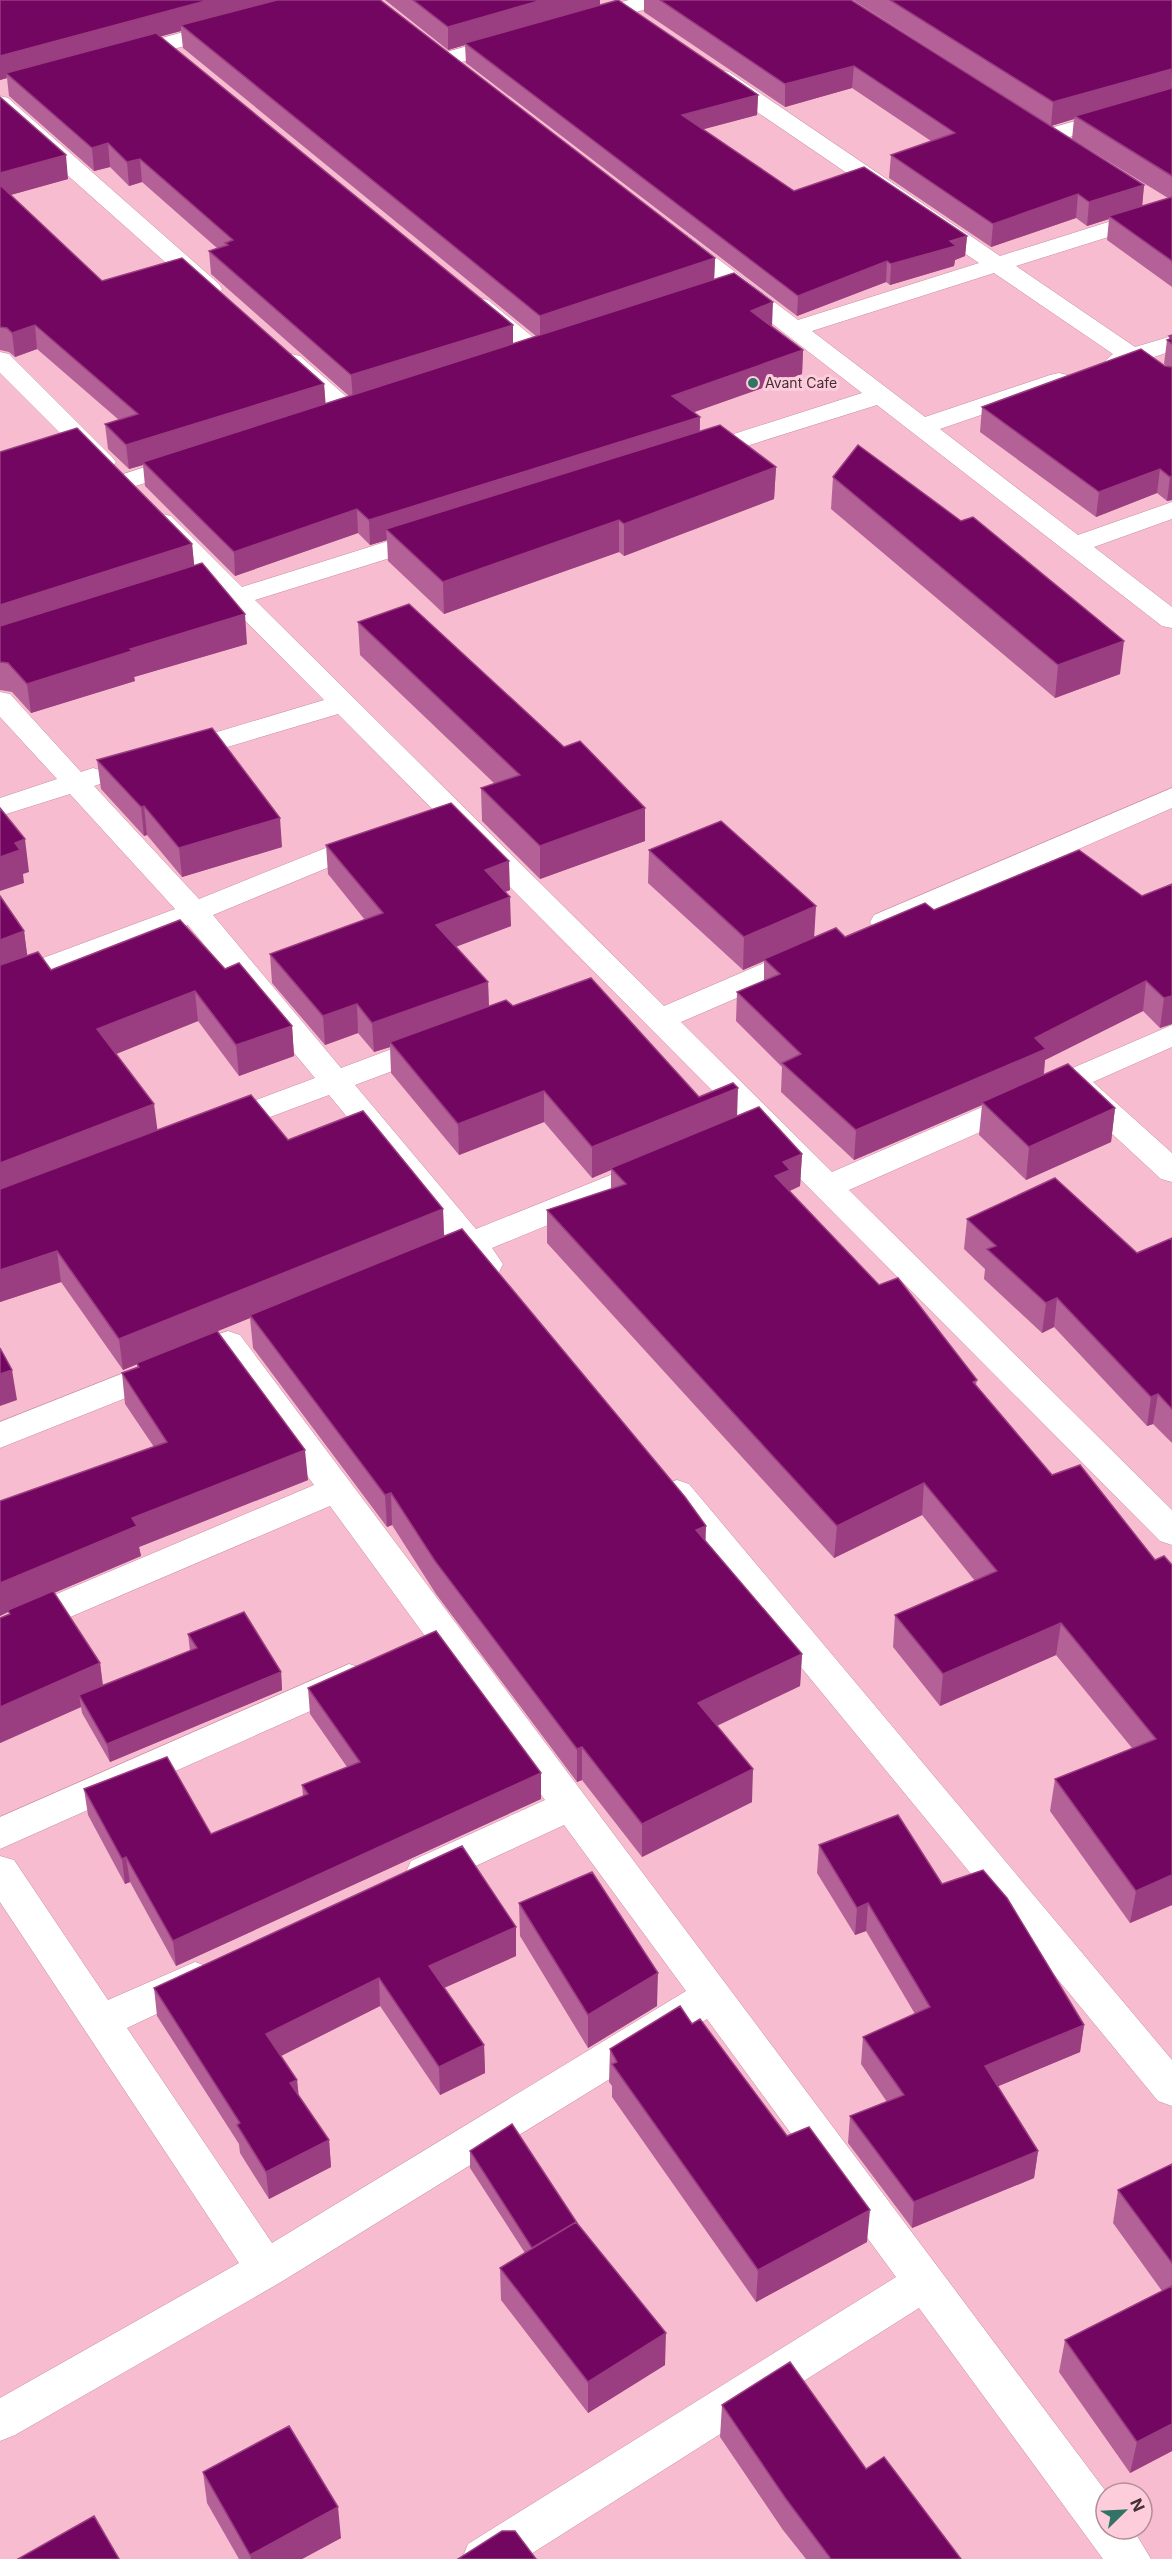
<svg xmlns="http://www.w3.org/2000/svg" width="1172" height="2559" font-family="Inter,sans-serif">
<rect width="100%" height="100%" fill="#f7bccf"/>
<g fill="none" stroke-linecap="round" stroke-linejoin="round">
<defs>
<path id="minor" d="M629,0H664L661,5L586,26L578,24L575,19L578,14Z
M224,21L232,23L235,28L232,33L126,62L118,60L115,55L118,50Z
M510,34L518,36L521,41L518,46L444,67L436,65L433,60L436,55Z
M721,70L729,72L1000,256L1172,202V217L1016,266L1135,347L1172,336V351L1151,358L1172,372V390L1163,388L1129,365L1117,368L1108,366L1105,361L1113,354L994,273L812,331L925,417L1050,375L1059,373L1068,375L1071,380L1068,385L940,429L1078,535L1172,502V519L1094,547L1172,607V628L1162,626L877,405L705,459L696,462L687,459L683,454L687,449L862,393L672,246L668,241L672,236H688L798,320L979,263L713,82L710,77L713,72Z
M1172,94V108L1048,143L1040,141L1037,136L1040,131Z
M0,96L8,98L219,284L222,289L219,294L210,296L201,294L0,115Z
M479,298L488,300L540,343L562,336L571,338L574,343C566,355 540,360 527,357L470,310L467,305L470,300Z
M0,352L9,354L112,457L116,462L112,467L103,470L94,467L0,373Z
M291,354L300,356L357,406L361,411L357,416L348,419L339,416L282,366L279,361L282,356Z
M186,454L195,457L199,462L195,467L123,490L114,487L110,482L114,477Z
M162,514L171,516L242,587L420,531L429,529L438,531L442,537L438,543L255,600L664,1006L794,950L805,947L816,950L820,957L816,964L681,1022L832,1172L1172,1025V1047L1093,1082L1172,1153V1182L1161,1179L1068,1093L849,1190L1172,1510V1545L1160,1541L338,714L187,759L177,761L167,759L163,753L167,747L324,700L153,528L149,522L153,516Z
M0,692L10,694L81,772L93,768L103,771L107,777L103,783L94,786L199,899L358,835L368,832L378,835L383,841L378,847L213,915L341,1068L421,1038L432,1035L443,1038L447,1045L443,1052L355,1085L476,1229L653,1158L664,1161L669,1169L664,1177L492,1248L503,1264L499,1272C482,1277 475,1272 465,1259L451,1263L439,1260L435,1252L439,1244L449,1240L329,1095L230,1132L219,1136L208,1132L203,1125L208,1118L315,1078L188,925L0,995V974L175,909L70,794L0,816V798L57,779L0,717Z
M1172,788V808L896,929L885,931L874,929L870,922L874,915Z
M228,1331L240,1335L1107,2493L1106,2529H1133L1151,2559H1103L919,2308L523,2559H462L468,2544L896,2277L707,2019L281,2282L15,2435L0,2441V2398L239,2263L0,1902V1856L14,1860L108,2000L195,1962L209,1967L215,1978L209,1989L127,2028L272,2243L686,1991L564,1825L439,1883L425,1887L411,1883L406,1872L411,1861L545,1800L330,1506L0,1647V1618L314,1485L211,1343L216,1335Z
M164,1357L176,1360L181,1369L176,1378L0,1448V1422Z
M677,1480L689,1484L1172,2060V2106L1158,2101L665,1502L660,1493L665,1484Z
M349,1664L362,1668L367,1678L362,1688L0,1849V1817Z"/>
</defs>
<use href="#minor" stroke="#c68ea0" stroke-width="1"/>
<use href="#minor" fill="#fff" fill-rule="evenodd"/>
</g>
<path fill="#b46198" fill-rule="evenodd" d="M0,0H380L715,258L714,279L772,326L803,350L802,374L693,412L700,417V432L776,467L774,499L624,556L619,552L444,614L388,561L387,540L370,545L358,533L235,576L145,486L143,465L129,469L108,449L105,424L119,420L37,349L15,357L9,352L0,350V97L68,179L10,195L102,281L324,384L325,404L349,396L211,274L209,251L217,248L142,182L129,186L110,167L94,171L9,96L7,78L0,80ZM181,31L183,48L536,336L513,344L160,36Z
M385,0H600V5L758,95L757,115L703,129L794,191L967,236L965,256L955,260L954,266L890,285L886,282L797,316L466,63L465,45L448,50Z
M644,0H851L1144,185L1142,206L1168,198L1072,139L1074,119L1051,126L853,0H1172V287L1107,240L1109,219L1087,226L1076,218L991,247L889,178L891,155L931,141L852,88L785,107L644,12Z
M1172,335V500L1167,501L1157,493L1096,517L980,432L982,407L1165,366H1167L1164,364L1167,340L1169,339V336Z
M0,452L192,544L194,565L247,644L134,677L135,681L31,713L12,692L0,690Z
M833,477L1120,674L1055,698L831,509Z
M358,622L564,747L645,808V841L540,879L482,821L481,788L495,784L360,655Z
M97,760L282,847L182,877L147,835L144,836L101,789Z
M326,845L510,890L505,892L511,926L456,946L488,982L489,1006H513L737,1116L802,1154L800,1186L790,1191L879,1285L977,1380L976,1385L1052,1475L1155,1560L1172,1905L1130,1923L1050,1811L1055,1779L1132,1748L1056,1655L940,1706L893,1647L895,1615L975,1581L922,1515L834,1558L547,1243V1210L611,1189V1170L592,1178L544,1122L459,1155L391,1073L390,1047L374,1052L358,1033L325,1045L272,983L270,954L365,920L328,874Z
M649,850L814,938L845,937L934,910L1142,896L1172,1024L1160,1028L1143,1011L1045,1060L1044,1075L1115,1108L1111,1142L1026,1180L979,1135L982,1105L854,1160L781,1092L782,1067L736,1021L737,992L764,981V961L743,970L648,883Z
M0,896L24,931L27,955L51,970L225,969L292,1026L294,1056L239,1076L198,1021L116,1054L157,1130L288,1140L443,1209L444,1236L802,1654L800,1686L717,1726L752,1802L642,1857L582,1780L577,1782L436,1594L392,1525L387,1527L253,1348L250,1318L217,1331L308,1480L139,1547L141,1556L54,1593L100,1663L103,1685L190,1651L188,1634L281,1672L282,1690L110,1762L82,1713L81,1707L0,1743V1618L9,1614L8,1612L0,1616L154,1447L125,1404L122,1373L137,1367V1364L123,1370L61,1282L0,1302Z
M967,1219L1137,1253L1172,1238V1443L1153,1424L1147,1426L1054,1327L1042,1333L984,1279L985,1269L964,1249Z
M308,1688L541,1799L176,1966L130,1882L125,1884L88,1815L84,1789L211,1834L303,1796L302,1785L347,1767L310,1714Z
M819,1845L942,1884L1084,2025L1080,2052L998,2086L1038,2151L1034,2178L912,2228L848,2143L850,2116L887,2102L861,2064L863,2037L915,2014L866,1931L855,1935L817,1873Z
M519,1903L657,2006L588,2048L520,1936Z
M516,1956L444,1988L484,2045L485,2073L440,2095L380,2006L281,2056L297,2080L298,2095L329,2140L331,2167L269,2199L240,2153L239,2144L157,2016L154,1988Z
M692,2024L787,2136L867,2242L756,2302L612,2097V2086L609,2082L610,2049Z
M470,2151L665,2365L588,2413L501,2300L500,2268L525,2253L470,2168Z
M1172,2164V2451L1130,2473L1059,2372L1065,2340L1162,2291L1113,2223L1118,2190Z
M722,2405L866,2469L961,2559H806L783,2530L720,2437Z
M203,2472L341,2538L302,2559H239L207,2503Z"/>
<path fill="#9a3d81" d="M209,0H294L181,25V31L11,77L6,73L7,78L0,80V56Z
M542,0H600V6L465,43V45L448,50V27Z
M854,66L852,88L785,107V84Z
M1172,69L1171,92L1075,116L1074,119L1051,126L1053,102Z
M758,95L757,115L682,135V115Z
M108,143L110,167L94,171L92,148Z
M66,155L68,179L0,198V173Z
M140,159L142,182L129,186L127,162Z
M1144,185L1142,208L1109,216V219L1087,226L1089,202Z
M1078,194L1076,218L991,247L993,224Z
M967,236L965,256L955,260L954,266L890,285L891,264Z
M715,258L714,282L540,340V316Z
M887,261L886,282L797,316L798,296Z
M773,302L772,326L751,311Z
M35,325L37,349L15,357L12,333Z
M513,325V349L353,399L351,375Z
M803,350L802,374L672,420V396Z
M324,384L326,408L143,462V465L129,469L126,445Z
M700,417L699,442L386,529L387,540L370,545L369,520Z
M776,467L774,499L624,556V524Z
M1160,469L1157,493L1096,517L1099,492Z
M1172,476V500L1167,501L1170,477Z
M357,509L358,533L235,576L234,552Z
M619,520V552L444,614L443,582Z
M192,544L195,573L0,636V605Z
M245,614L247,644L134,677L135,681L31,713L27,684L130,649Z
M1124,641L1120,674L1055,698L1058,665Z
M144,806L147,835L144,836L141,807Z
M645,808V841L540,879V846Z
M280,818L282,847L182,877L179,848Z
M25,839L29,872L23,874L24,883L0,891V857L15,843Z
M509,861L510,890L486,899L485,870Z
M510,897L511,926L437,954L436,925Z
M816,906L814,940L764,959V961L743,970L744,937Z
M24,931L28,961L0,972V940Z
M1146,981L1143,1011L1045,1060L1043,1078L982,1102V1105L854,1160L856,1130Z
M488,982L489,1011L390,1042V1047L374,1052L372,1023Z
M195,991L198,1021L101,1060L97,1029Z
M1172,996V1024L1160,1028L1164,998Z
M357,1004L358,1033L325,1045L323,1016Z
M292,1026L294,1056L239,1076L236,1045Z
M738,1088L737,1119L611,1168V1170L592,1178V1147Z
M544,1091V1122L459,1155L458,1124Z
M154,1104L158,1134L0,1195V1163Z
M1115,1108L1111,1142L1026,1180L1029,1147Z
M802,1154L800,1186L789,1191L775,1176L783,1162Z
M443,1209L444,1239L250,1315V1318L123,1370L119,1339Z
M57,1251L61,1282L0,1302V1270Z
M1057,1298L1054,1327L1042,1333L1046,1303Z
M12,1370L17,1400L0,1406V1374Z
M1158,1394L1153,1424L1147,1426L1151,1397Z
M305,1450L308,1480L139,1547L141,1556L9,1612L8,1610V1612L0,1616V1583L132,1518Z
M924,1483L922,1515L834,1558L837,1526Z
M391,1493L392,1525L387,1527L385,1495Z
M706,1526L705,1559L696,1530Z
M1061,1623L1056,1655L940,1706L943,1674Z
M802,1654L800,1686L697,1735L698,1703Z
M100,1663L104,1697L79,1695L81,1707L0,1743V1707Z
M281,1672L282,1690L110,1762L107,1744Z
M582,1747V1780L577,1782V1749Z
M753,1769L752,1802L642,1857V1824Z
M541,1773V1799L176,1966L173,1941Z
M126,1857L130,1882L125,1884L122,1859Z
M1172,1875V1905L1130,1923L1136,1891Z
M868,1903L866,1931L855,1935L857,1908Z
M516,1927V1956L430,1994L429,1966Z
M658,1973L657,2006L588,2048V2015Z
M379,1978L380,2006L269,2062L266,2034Z
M1084,2025L1080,2052L982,2093L985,2066Z
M484,2045L485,2073L440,2095L439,2067Z
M297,2080L300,2107L290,2083Z
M329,2140L331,2167L269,2199L266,2172Z
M1038,2151L1034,2178L912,2228L914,2202Z
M870,2210L867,2242L756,2302L758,2270Z
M666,2333L665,2365L588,2413V2382Z
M1172,2424V2451L1130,2473L1137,2442Z
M338,2507L341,2538L302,2559H251L250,2555Z"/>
<path fill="#720660" stroke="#9a3d81" stroke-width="1.5" d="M0,0H209L0,56Z
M277,0H380L715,258L540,316L181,25Z
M413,0H542L448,27Z
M618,0L758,95L682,115L794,191L864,167L967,236L950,241L956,246L891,264L887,261L798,296L465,43Z
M660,0H851L1144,185L1089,202L1078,194L993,224L891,155L955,133L854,66L785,84Z
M890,0H1172V69L1053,102Z
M156,33L513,325L351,375L209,251L228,245L225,243L233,240L140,159L127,162L108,143L92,148L6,73Z
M1172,88V176L1075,116Z
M0,97L66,155L0,173Z
M0,185L102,281L182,258L324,384L126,445L105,424L138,414L35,325L12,333L7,328L0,327Z
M1172,197V261L1109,216Z
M734,273L773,302L751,311L803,350L672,396L700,417L369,520L357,509L234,552L143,462Z
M1172,335V344L1167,340L1172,338L1169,336Z
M1141,349L1165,366L1172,367V476L1170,477L1160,469L1099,492L982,407Z
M720,425L776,467L624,524L619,520L443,582L386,529Z
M77,428L192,544L0,605V452Z
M858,445L961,521L973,517L1124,641L1058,665L833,477Z
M202,563L245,614L130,649L132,651L27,684L8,663L0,662V626Z
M409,604L564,747L580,741L645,808L540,846L481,788L520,775L358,622Z
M212,728L280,818L179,848L144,806L141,807L97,760Z
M451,803L509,861L485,870L510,897L436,925L488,982L372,1023L357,1004L323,1016L270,954L383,913L326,845Z
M0,808L25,839L15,843L20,850L0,857Z
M721,821L816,906L744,937L649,850Z
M1079,850L1142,896L1172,884V996L1164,998L1146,981L1035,1038L1046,1049L856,1130L782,1063L801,1054L737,992L780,974L764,959L836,928L845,937L925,903L934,910Z
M0,896L24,931L0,940Z
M180,920L225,969L239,963L292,1026L236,1045L195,991L97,1029L154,1104L0,1163V965L38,952L51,970Z
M591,978L699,1097L733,1083L738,1088L592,1147L544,1091L458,1124L390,1042L506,1000L513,1006Z
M1068,1064L1115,1108L1029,1147L982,1102Z
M251,1095L288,1140L363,1111L443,1209L119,1339L57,1251L0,1270V1189Z
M759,1107L802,1154L783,1162L790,1170L775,1176L879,1285L898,1278L977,1380L973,1382L1052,1475L1080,1465L1155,1560L1164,1556L1172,1565V1875L1136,1891L1055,1779L1156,1739L1061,1623L943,1674L895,1615L997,1571L924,1483L837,1526L547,1210L626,1184L611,1168Z
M1055,1178L1137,1253L1172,1238V1409L1158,1394L1151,1397L1057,1298L1046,1303L987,1249L996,1246L967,1219Z
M462,1229L685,1497L706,1526L696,1530L802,1654L698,1703L753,1769L642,1824L582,1747L577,1749L435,1561L391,1493L385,1495L250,1315Z
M217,1331L305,1450L132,1518L137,1526L0,1583V1501L167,1442L122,1373L139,1367L137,1363Z
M0,1348L12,1370L0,1374Z
M53,1591L100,1663L0,1707V1618L10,1614L8,1610Z
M244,1612L281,1672L107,1744L79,1695L197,1648L188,1634Z
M436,1631L541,1773L173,1941L126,1857L122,1859L84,1789L167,1757L211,1834L308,1794L302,1785L360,1762L308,1688Z
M898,1815L942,1884L983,1870L1007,1898L1084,2025L985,2066L1038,2151L914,2202L850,2116L904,2095L863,2037L930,2007L868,1903L857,1908L819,1845Z
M462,1846L516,1927L429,1966L484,2045L439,2067L379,1978L266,2034L297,2080L290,2083L329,2140L266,2172L237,2125L240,2123L154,1988Z
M592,1872L658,1973L588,2015L519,1903Z
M680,2006L692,2024L700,2019L787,2136L809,2127L870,2210L758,2270L612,2064L617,2062L610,2049Z
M512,2124L579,2226L576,2222L532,2248L470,2151Z
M1172,2164V2263L1118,2190Z
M576,2222L666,2333L588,2382L500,2268Z
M1172,2286V2424L1137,2442L1065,2340Z
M790,2362L866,2469L884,2457L961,2559H831L786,2499L722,2405Z
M289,2426L338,2507L250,2555L203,2472Z
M94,2516L119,2559H18Z
M502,2531H515L536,2559H458Z"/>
<circle fill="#317466" stroke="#fdcddc" stroke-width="2" cx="753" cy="383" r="6"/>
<g text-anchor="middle" stroke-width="6" stroke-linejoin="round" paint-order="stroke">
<g font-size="14" fill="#452e35" stroke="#fdcddc" text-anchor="start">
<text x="765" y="388">Avant Cafe</text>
</g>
</g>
<g transform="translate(1124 2511) rotate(66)"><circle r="28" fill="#fdcddc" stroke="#b38d99" stroke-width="1.5"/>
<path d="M0-4.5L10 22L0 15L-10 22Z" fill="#317466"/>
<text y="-9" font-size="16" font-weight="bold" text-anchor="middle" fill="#452e35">N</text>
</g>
</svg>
